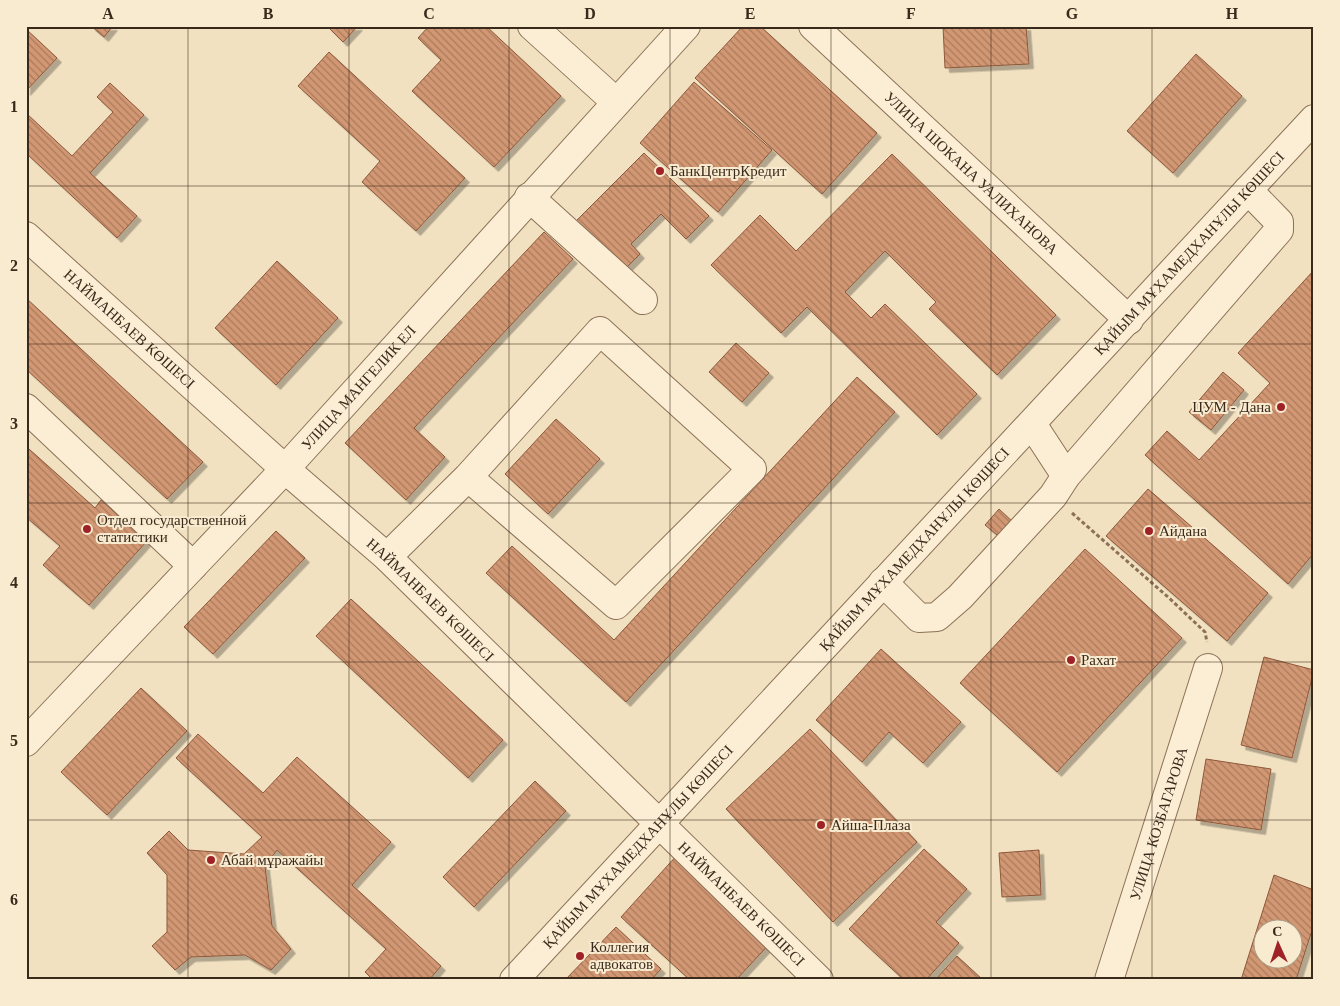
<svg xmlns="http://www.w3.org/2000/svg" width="1340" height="1006" font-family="Georgia,serif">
<defs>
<pattern id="building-back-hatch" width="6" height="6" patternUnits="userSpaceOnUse" patternTransform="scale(1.25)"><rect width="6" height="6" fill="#d29773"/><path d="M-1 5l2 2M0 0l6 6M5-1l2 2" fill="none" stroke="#ab7b5e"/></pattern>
<filter id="shadow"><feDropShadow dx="4.5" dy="4.5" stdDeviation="0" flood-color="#0004"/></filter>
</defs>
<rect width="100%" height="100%" fill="#f1e1c0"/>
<path fill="url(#building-back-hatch)" stroke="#8d583b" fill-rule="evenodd" filter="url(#shadow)" d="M91,26H113L104,37Z
M327,26H358L343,42Z
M429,26H486L561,96L494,167L412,91L441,60L418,38Z
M743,26H760L877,133L822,194L695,78Z
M943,26H1026L1029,64L945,68Z
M26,29L57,58L26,91Z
M329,52L465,178L416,231L362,182L380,161L298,86Z
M1196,54L1242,96L1173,173L1127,131Z
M694,82L772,150L718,212L640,143Z
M110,83L144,115L90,173L137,216L117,238L26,153V113L72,156L113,112L97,97Z
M644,153L709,216L686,239L661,214L631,244L640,254L620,274L571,226Z
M892,154L1056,315L997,375L929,309L936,302L885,251L845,292L871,318L885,304L977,394L937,435L807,307L781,333L711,265L760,215L796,251Z
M544,232L573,259L414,428L445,457L406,500L345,443Z
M277,261L338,318L276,385L215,328Z
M1314,270V553L1288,584L1145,455L1167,431L1199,460L1270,383L1238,353Z
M26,298L203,462L167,499L26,369Z
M736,343L769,373L742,402L709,372Z
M1223,372L1244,390L1211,430L1189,412Z
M857,377L895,412L626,702L486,573L512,546L614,640Z
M556,419L600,459L548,514L505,474Z
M29,449L95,508L101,500L147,541L89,605L43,565L60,546L26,517V452Z
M1148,489L1268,593L1227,641L1106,536Z
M999,509L1015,524L1002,539L985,525Z
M276,531L305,558L213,654L184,627Z
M1085,549L1182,638L1057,772L960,683Z
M351,599L503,740L468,778L316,636Z
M881,649L961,722L923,763L889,732L862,762L816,720Z
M1264,657L1314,670L1292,758L1241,745Z
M141,688L187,731L107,815L61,772Z
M810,729L917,842L833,922L726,809Z
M198,734L263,793L297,757L391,842L352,885L441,966L429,980H373L365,972L386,949L277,850L265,866L272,926L291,949L271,970L245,955L191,957L175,970L152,946L167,932V875L147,853L169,831L188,850L244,854L262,837L176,758Z
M1206,759L1271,769L1261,830L1196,820Z
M535,781L566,811L474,907L443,877Z
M924,849L967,889L936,922L959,943L926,980H904L849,929Z
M1039,850L1041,895L1002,897L999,853Z
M678,854L773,940L736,980H690L621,917Z
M1274,875L1314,890V924L1296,980H1241ZM1262,928H1292V958H1262Z
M616,927L661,969L651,980H565Z
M957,956L983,980H935Z"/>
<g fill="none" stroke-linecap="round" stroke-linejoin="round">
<defs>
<g id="minor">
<path d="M532,26L616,102"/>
<path id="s1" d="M813,26L1129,320"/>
<path d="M529,197L643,300"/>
<path id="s2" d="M26,236L285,469L387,557L819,980"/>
<path d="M26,408L193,566"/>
<path d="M1032,424L1066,476"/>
<path d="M387,557L468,477L616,605L752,469L600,331L468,477"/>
<path d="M883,582L919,618L937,617L960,597L1053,496L1066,476L1279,230V222L1248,190"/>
<path id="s3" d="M26,742L285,469L686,26"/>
<path id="s4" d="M514,980L1314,119"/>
<path id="s5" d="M1109,980L1208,668"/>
</g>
</defs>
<use href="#minor" stroke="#8c7157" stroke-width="30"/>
<path stroke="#8c7157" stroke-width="3" stroke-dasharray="4 2.5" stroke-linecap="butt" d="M1072,513L1168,597L1205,632L1207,642"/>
<use href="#minor" stroke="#fbeed4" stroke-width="28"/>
</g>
<path fill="none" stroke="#3a2a1c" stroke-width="1" stroke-opacity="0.55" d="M188,26V980M349,26V980M509,26V980M670,26V980M831,26V980M991,26V980M1152,26V980M26,186H1314M26,344H1314M26,503H1314M26,662H1314M26,820H1314"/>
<g fill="#9f2227" stroke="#f8ebd0" stroke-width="2">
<circle cx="660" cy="171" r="5"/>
<circle cx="1281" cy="407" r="5"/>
<circle cx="87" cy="529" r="5"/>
<circle cx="1149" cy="531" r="5"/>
<circle cx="1071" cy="660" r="5"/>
<circle cx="821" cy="825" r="5"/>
<circle cx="211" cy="860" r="5"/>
<circle cx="580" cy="956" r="5"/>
</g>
<g text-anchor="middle" stroke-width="4" stroke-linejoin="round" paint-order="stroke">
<g font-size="15" fill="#3a2a1c" stroke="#f8ebd0" text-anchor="start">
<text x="670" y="176">БанкЦентрКредит</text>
<text x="1271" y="412" text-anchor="end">ЦУМ - Дана</text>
<text x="97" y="525">Отдел государственной<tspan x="97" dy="17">статистики</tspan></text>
<text x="1159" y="536">Айдана</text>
<text x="1081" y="665">Рахат</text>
<text x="831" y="830">Айша-Плаза</text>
<text x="221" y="865">Абай мұражайы</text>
<text x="590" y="952">Коллегия<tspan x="590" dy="17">адвокатов</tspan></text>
</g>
<g font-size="15" fill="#3a2a1c" stroke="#f8ebd0">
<text dy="5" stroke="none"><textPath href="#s1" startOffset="216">УЛИЦА ШОКАНА УАЛИХАНОВА</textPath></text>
<text dy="5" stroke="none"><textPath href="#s4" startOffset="992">ҚАЙЫМ МҰХАМЕДХАНҰЛЫ КӨШЕСІ</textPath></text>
<text dy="5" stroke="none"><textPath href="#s2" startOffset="139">НАЙМАНБАЕВ КӨШЕСІ</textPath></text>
<text dy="5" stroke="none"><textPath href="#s3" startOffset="486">УЛИЦА МАНГЕЛИК ЕЛ</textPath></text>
<text dy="5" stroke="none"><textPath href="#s4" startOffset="588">ҚАЙЫМ МҰХАМЕДХАНҰЛЫ КӨШЕСІ</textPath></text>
<text dy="5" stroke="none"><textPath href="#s2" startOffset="544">НАЙМАНБАЕВ КӨШЕСІ</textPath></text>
<text dy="5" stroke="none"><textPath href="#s5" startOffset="164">УЛИЦА КОЗБАГАРОВА</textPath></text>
<text dy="5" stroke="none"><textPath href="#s4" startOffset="182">ҚАЙЫМ МҰХАМЕДХАНҰЛЫ КӨШЕСІ</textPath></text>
<text dy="5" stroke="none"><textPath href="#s2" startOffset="979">НАЙМАНБАЕВ КӨШЕСІ</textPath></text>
</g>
</g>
<rect width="1340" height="1006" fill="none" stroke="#f8ebd0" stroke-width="55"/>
<g transform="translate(1278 944) rotate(357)"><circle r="24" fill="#f8ebd0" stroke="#ac9e88"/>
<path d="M0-4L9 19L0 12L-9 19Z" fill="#9f2227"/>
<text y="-8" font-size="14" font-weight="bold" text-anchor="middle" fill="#3a2a1c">С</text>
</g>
<rect x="28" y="28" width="1284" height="950" fill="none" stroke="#3a2a1c" stroke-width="2"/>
<g font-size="16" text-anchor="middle" font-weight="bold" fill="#3a2a1c">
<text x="108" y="19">A</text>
<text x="268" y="19">B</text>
<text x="429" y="19">C</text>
<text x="590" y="19">D</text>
<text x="750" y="19">E</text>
<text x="911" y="19">F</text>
<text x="1072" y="19">G</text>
<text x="1232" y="19">H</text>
<text x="14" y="112">1</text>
<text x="14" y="271">2</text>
<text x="14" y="429">3</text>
<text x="14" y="588">4</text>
<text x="14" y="746">5</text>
<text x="14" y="905">6</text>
</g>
</svg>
